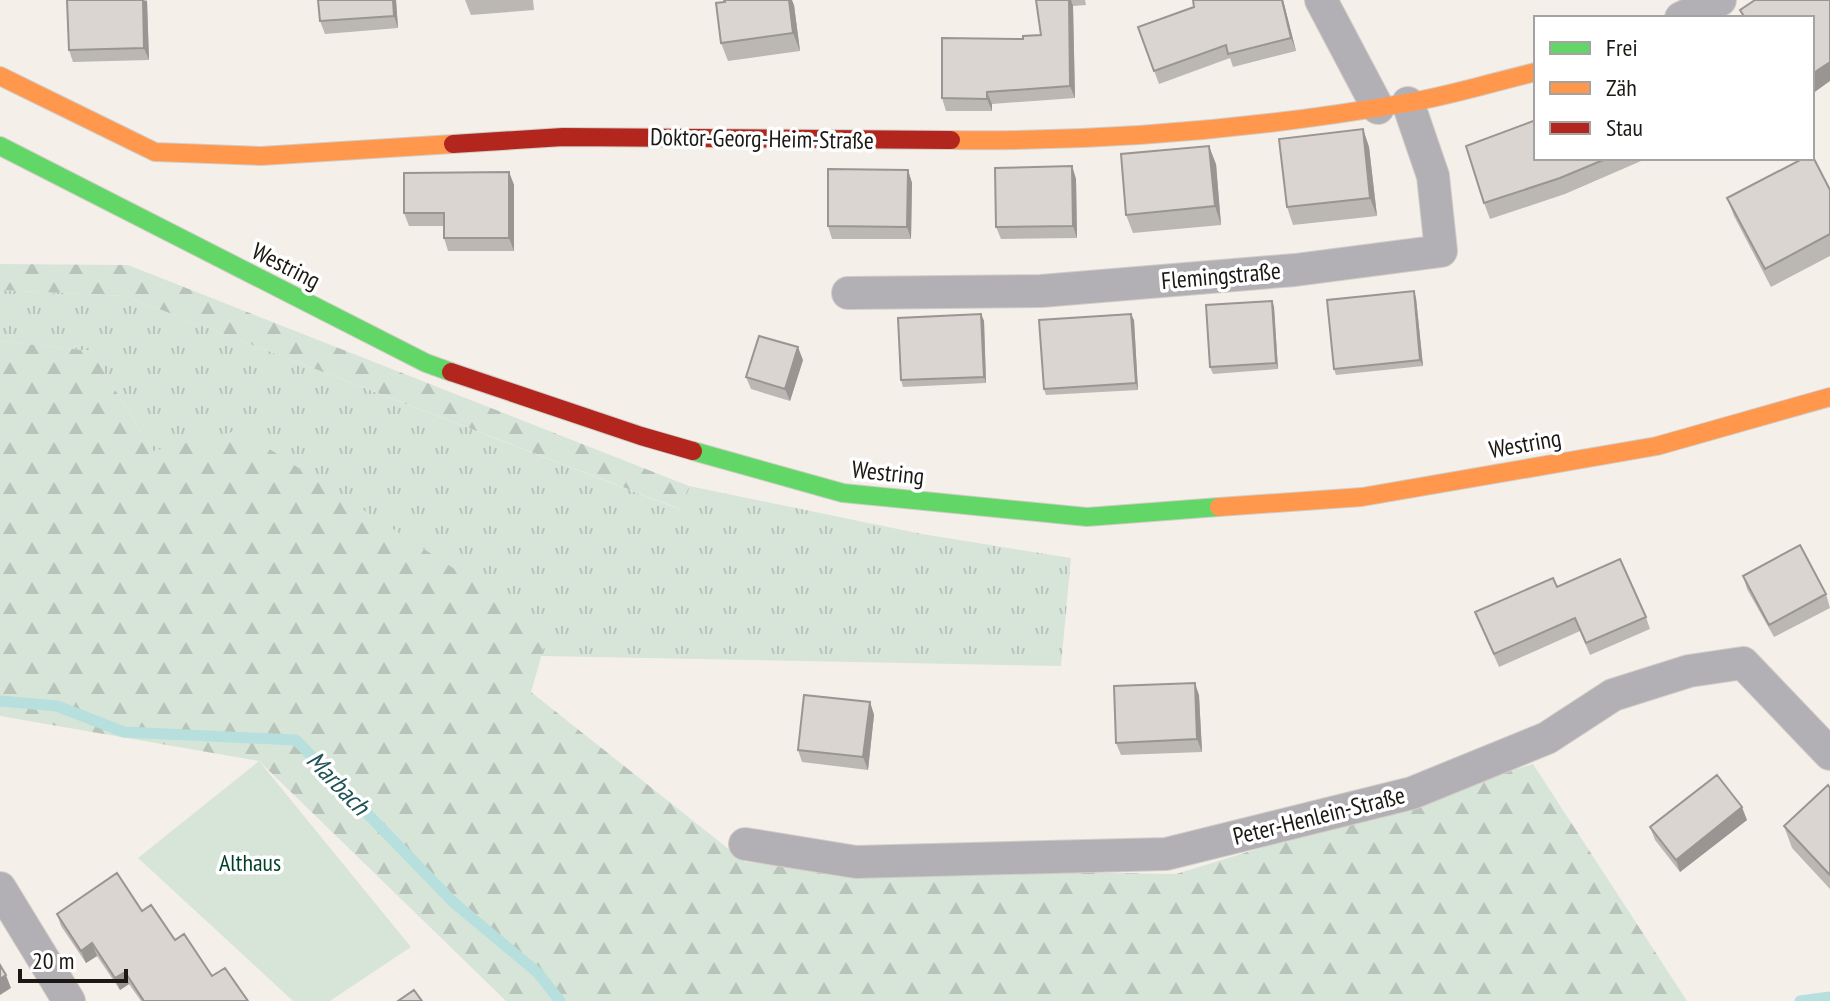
<svg xmlns="http://www.w3.org/2000/svg" width="1830" height="1001" font-family="'PT Sans Narrow',sans-serif">
<defs>
<pattern id="grass-tufts" width="24" height="20" patternUnits="userSpaceOnUse" patternTransform="scale(2)"><rect width="24" height="20" fill="#d7e5d9"/><path d="M3 7l-1-3M5 7V3M7 7l1-3M15 17l-1-3M17 17v-4M19 17l1-3" fill="none" stroke="#b8c4b9"/></pattern>
<pattern id="forest-firs" width="22" height="20" patternUnits="userSpaceOnUse" patternTransform="scale(2)"><rect width="22" height="20" fill="#d7e5d9"/><path d="M5 1l3.5 6h-7zM16 11l3.5 6h-7z" fill="#b8c4b9"/></pattern>
</defs>
<rect width="100%" height="100%" fill="#f5efe9"/>
<path fill="url(#grass-tufts)" d="M0,290L125,296L679,509L689,486L922,534L1071,558L1061,666L541,656L548,630L153,451L91,351L0,341Z"/>
<path fill="url(#forest-firs)" d="M0,264L128,265L689,486L680,509L125,296L0,290Z
M0,341L91,351L153,451L240,430L549,630L531,692L745,862L856,869L1176,874L1533,764L1687,1001H506L259,761L0,716Z"/>
<path fill="#d7e5d9" d="M259,761L411,947L330,1001H293L138,858Z"/>
<g fill="none" stroke-linecap="round" stroke-linejoin="round">
<path stroke="#b6dfde" stroke-width="11" d="M0,701L57,706L124,732L296,740L453,902L538,973L560,1001
M1800,1001L1830,997"/>
<defs>
<path id="street" d="M1321,0L1378,108
M1681,18L1720,0
M848,293L1041,291L1295,270L1441,251L1433,176L1408,103
M745,844L856,862L1166,854L1412,793L1547,738L1613,695L1689,671L1743,663L1830,754
M0,888L69,1001"/>
<path id="fast" d="M0,146L426,363L451,372
M693,451L843,493L1087,517L1219,507"/>
<path id="slow" d="M0,76L155,152L261,156L453,144
M951,140C1103,142 1256,129 1406,103C1449,96 1493,82 1536,72
M1219,507L1362,497L1657,446L1830,397"/>
<path id="jam" d="M453,144L563,137L951,140
M451,372L641,436L693,451"/>
</defs>
<use href="#street" stroke="#d1cdc8" stroke-width="34"/>
<use href="#fast" stroke="#d1cdc8" stroke-width="20"/>
<use href="#slow" stroke="#d1cdc8" stroke-width="20"/>
<use href="#jam" stroke="#d1cdc8" stroke-width="20"/>
<use href="#street" stroke="#b3b0b5" stroke-width="32"/>
<use href="#fast" stroke="#63d668" stroke-width="18"/>
<use href="#slow" stroke="#ff974d" stroke-width="18"/>
<use href="#jam" stroke="#b3261e" stroke-width="18"/>
</g>
<path fill="#bbb7b3" d="M147,0L149,60L73,62L69,50Z
M396,0L398,28L325,34L320,21Z
M465,0H533L534,10L471,15Z
M1036,0H1085L1086,5L1073,6L1075,98L992,104V111H946L942,98L1023,39L1041,35Z
M1193,0H1283L1296,51L1233,67L1230,58L1159,84L1138,27L1194,7Z
M725,2L794,5L800,51L728,61L721,43Z
M1363,129L1369,147L1377,216L1293,225L1287,207Z
M1536,158H1648L1565,194L1490,219L1484,203Z
M1216,164L1221,225L1133,233L1126,215Z
M1072,166L1076,179L1077,238L1001,239L996,227Z
M908,170L912,183L911,239H832L828,226Z
M509,172L514,185V251H448L444,238V226H409L404,213Z
M1830,190V256L1771,287L1734,216L1727,198Z
M1416,298L1423,366L1336,375L1334,369Z
M1272,301L1274,307L1278,369L1213,374L1210,367Z
M981,314L984,321L986,383L903,387L901,380Z
M1134,320L1138,390L1046,395L1044,389Z
M803,360L790,401L751,389L746,377Z
M1743,576L1826,594L1830,608L1774,637L1747,589Z
M1557,587L1646,617L1650,629L1590,655L1580,631L1499,667L1475,612Z
M1199,695L1202,752L1121,755L1116,743Z
M870,702L874,715L868,770L802,762L798,750Z
M1830,788V889L1792,848L1784,826Z
M1747,820L1680,872L1655,840L1650,827Z
M142,911L212,976L248,1001H141L129,984L120,990L97,956L86,963L61,926L57,914Z"/>
<path fill="#999592" d="M143,0L147,1L149,60L144,48Z
M393,0H396L398,28L394,16Z
M789,0H792L794,5L800,51L793,33Z
M1069,0H1071L1073,6L1075,98L1070,86Z
M1282,0H1283L1296,51L1291,38Z
M1830,62V81L1812,94V74Z
M987,92L992,104V111L987,99Z
M1363,129L1369,147L1377,216L1370,198Z
M1209,146L1216,164L1221,225L1215,206Z
M1072,166L1076,179L1077,238L1073,226Z
M908,170L912,183L911,239L907,227Z
M509,172L514,185V251L509,238Z
M1414,291L1416,298L1423,366L1420,360Z
M1272,301L1274,307L1278,369L1276,363Z
M981,314L984,321L986,383L984,377Z
M1131,314L1134,320L1138,390L1136,383Z
M798,347L803,360L790,401L785,389Z
M1195,683L1199,695L1202,752L1197,739Z
M870,702L874,715L868,770L863,757Z
M1742,807L1747,820L1680,872L1676,860Z
M92,943L97,956L86,963L81,951Z
M125,972L129,984L120,990L115,978Z
M6,975L11,988L0,995V979Z"/>
<path fill="#dad5d0" stroke="#999592" stroke-width="2" d="M67,0H143L144,48L69,50Z
M318,0H393L394,16L320,21Z
M724,0H789L793,33L721,43L716,3L725,2Z
M1036,0H1069L1070,86L987,92V99L942,98V38L1023,39V36L1041,35Z
M1193,0H1282L1291,38L1228,54L1226,45L1154,71L1138,27L1194,7Z
M1755,0H1830V62L1812,74V18H1745L1740,10Z
M1536,120V158H1608L1560,178L1484,203L1466,146Z
M1363,129L1370,198L1287,207L1279,139Z
M1209,146L1215,206L1126,215L1121,154Z
M1812,155L1830,190V234L1765,269L1727,198L1804,158H1812Z
M1072,166L1073,226L996,227L995,168Z
M828,169L908,170L907,227L828,226Z
M509,172V238H444V213H404V173Z
M1414,291L1420,360L1334,369L1327,300Z
M1272,301L1276,363L1210,367L1206,305Z
M981,314L984,377L901,380L898,318Z
M1131,314L1136,383L1044,389L1039,320Z
M759,336L798,347L785,389L746,377Z
M1800,545L1826,594L1769,625L1743,576Z
M1620,559L1646,617L1586,643L1575,618L1494,654L1475,612L1553,578L1557,587Z
M1195,683L1197,739L1116,743L1114,686Z
M804,695L870,702L863,757L798,750Z
M1717,775L1742,807L1676,860L1650,827Z
M1828,785L1830,788V875L1784,826Z
M117,873L142,911L151,905L175,940L184,934L212,976L225,968L248,1001H144L125,972L115,978L92,943L81,951L57,914Z
M0,965L6,975L0,979Z
M414,990L422,1001H398Z"/>
<g text-anchor="middle" stroke-width="7" stroke-linejoin="round" paint-order="stroke">
<g font-size="24" fill="#1c1813" stroke="#fff">
<text transform="translate(762 139) rotate(1)" y="8">Doktor-Georg-Heim-Straße</text>
<text transform="translate(286 266) rotate(27)" y="8">Westring</text>
<text transform="translate(1221 276) rotate(-5)" y="8">Flemingstraße</text>
<text transform="translate(1525 444) rotate(-10)" y="8">Westring</text>
<text transform="translate(888 473) rotate(6)" y="8">Westring</text>
<text transform="translate(1319 816) rotate(-14)" y="8">Peter-Henlein-Straße</text>
</g>
<g font-size="24" fill="#003f28" stroke="#fff">
<text x="250" y="871">Althaus</text>
</g>
<g font-size="26" font-style="italic" fill="#1f5356" stroke="#fff">
<text transform="translate(338 783) rotate(46)" y="9">Marbach</text>
</g>
</g>
<rect x="1534" y="16" width="280" height="144" fill="#ffffff" stroke="#a4a3a1" stroke-width="2"/>
<rect x="1550" y="42" width="40" height="12" fill="#63d668" stroke="#a4a3a1" stroke-width="2"/>
<text x="1606" y="56" font-size="24" fill="#1c1813">Frei</text>
<rect x="1550" y="82" width="40" height="12" fill="#ff974d" stroke="#a4a3a1" stroke-width="2"/>
<text x="1606" y="96" font-size="24" fill="#1c1813">Zäh</text>
<rect x="1550" y="122" width="40" height="12" fill="#b3261e" stroke="#a4a3a1" stroke-width="2"/>
<text x="1606" y="136" font-size="24" fill="#1c1813">Stau</text>
<path d="M20 969v12h106v-12" fill="none" stroke="#1c1813" stroke-width="4"/>
<text x="32" y="969" font-size="24" fill="#1c1813" stroke="#ffffff" stroke-width="6" paint-order="stroke">20 m</text>
</svg>
